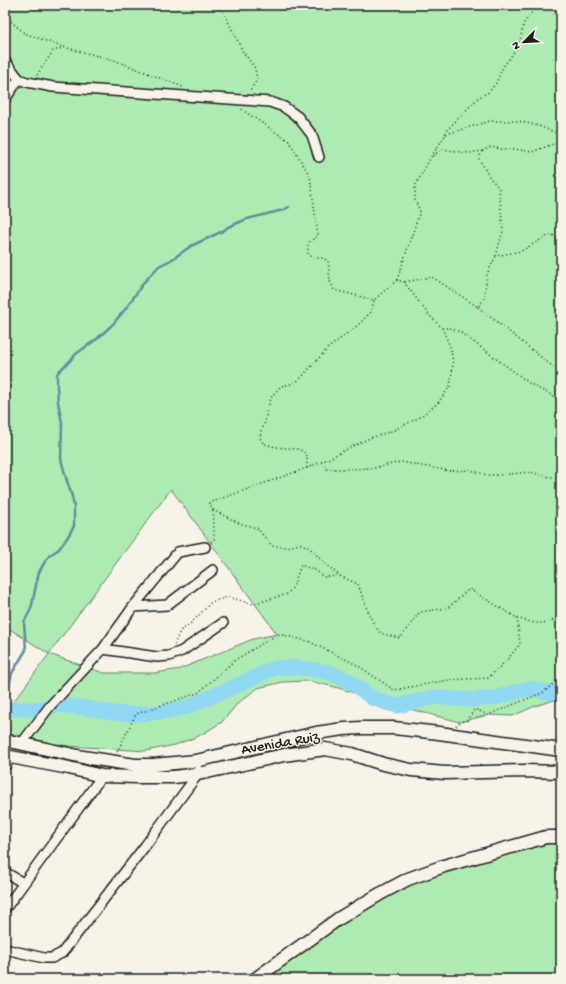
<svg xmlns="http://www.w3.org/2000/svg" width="566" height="984" font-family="'Gochi Hand',sans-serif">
<rect width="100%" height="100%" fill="#f7f3e8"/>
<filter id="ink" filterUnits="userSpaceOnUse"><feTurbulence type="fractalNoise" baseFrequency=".025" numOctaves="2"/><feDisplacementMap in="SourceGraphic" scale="8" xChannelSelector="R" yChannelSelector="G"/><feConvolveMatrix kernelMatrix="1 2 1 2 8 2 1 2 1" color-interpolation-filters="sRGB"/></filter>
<g filter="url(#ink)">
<path fill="#adebb2" stroke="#648467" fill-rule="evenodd" d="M5,5H561V698L535,706L513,716L488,715L460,722L386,703L335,687L308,681L283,682L258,688L238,703L222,722L199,736L175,745L146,751L22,743L5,741V713L49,654L5,626ZM171,489L277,634L253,639L180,669L155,673H104L49,654Z
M561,838V979H264L290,949L407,881Z"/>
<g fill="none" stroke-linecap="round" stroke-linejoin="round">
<path stroke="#628d9c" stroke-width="2.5" d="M8,709L7,706L6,699L12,673L26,650L24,622L30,611L32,605L36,585L39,572L46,560L50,555L59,549L67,538L74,526V506L71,493L66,478L61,459L62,423L58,402L57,387V374L61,369L67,364L76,354L98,338L113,324L127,307L144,282L159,266L171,260L191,246L223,231L228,227L247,219L283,210L289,207"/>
<path stroke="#91d8f2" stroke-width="15" d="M5,708L8,709H34L59,705L86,708L113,713L136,714L163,712L188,707L275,668L289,667L302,668L328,672L351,682L372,698L386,703L398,706L434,697L469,700L494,698L531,688L544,692L559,693L561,692"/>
<defs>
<path id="minor" d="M5,61L19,79L5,99
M19,79L27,82L53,87L214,98L270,102L284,107L298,117L312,135L319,157
M133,607L167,605L213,570
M103,649L157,657L169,656L182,651L223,623
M22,743L50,706L103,649L133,607L178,552L205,547
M5,766L11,757
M5,872L23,883
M5,909L102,776
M5,949L44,958H52L62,953L145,846L198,774V770"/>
<path id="tertiary" d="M5,740L83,757L135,765H153L196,761L316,733L344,729L360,728H394L439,733L561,750
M5,756L69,768L102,776L137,777H174L198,774L284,755L325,749L352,754L383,764L411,770L445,773L525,771L561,772
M255,979L338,919L380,894L408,879L444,866L546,837H561"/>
</defs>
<use href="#minor" stroke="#1c1c1c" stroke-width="12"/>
<use href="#tertiary" stroke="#1c1c1c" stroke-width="15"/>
<path stroke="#1c1c1c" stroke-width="1.5" stroke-dasharray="1 3" stroke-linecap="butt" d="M218,5L225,15L243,52L255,68L257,80L249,92
M5,16L24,33L63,47L114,60L183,87
M37,75L53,51L62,48
M446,134L490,121H518L539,126L561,135
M482,151L479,159L490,178L499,188L503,231L496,256
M433,156L442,149L469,153L482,151L491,147L501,149H514L532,152L561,141
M397,280L420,211L415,200V186L431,157L446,134L445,132L479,97L489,92L496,83L503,67L519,45L524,23L531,14L535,5
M405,282L432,277L478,307L484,299L487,274L496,256L521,251L551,234L561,241
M478,307L556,369L561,370
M442,328H450L460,332L532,385L551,395L561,403
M322,462L327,469H350L374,468L401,462L450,471L470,470L487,475H500L530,472L550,477H561
M307,468V456L303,451L297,449L276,447L268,445L263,443L260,438L261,431L264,425L266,417V413L272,396L281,386L291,384L299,380L327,349L358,325L371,312L374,300
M211,542L214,540C214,529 214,520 213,510
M517,618C538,625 541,625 561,617
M174,645L180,631L190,624L205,609L211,602L228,597L253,604L287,594L293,587L301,565L317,571L323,577L340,576
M456,726L460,722L467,720L475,709L488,715L544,692L554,683L561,679
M117,752L136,714L198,693L235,660L278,634L308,641L357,665L394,690L449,680L488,678L507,660L520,644L517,618L469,589L448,608L420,612L400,638C395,637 385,635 381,633C372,627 362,595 358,584L340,576L324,563L310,548L301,544L287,547L272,546L257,528L239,523L213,510L209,503L307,468L328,459L353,446L370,438L392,431L420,417L438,403L450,386L453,365L451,349L442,328L428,314L404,282L397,280L374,300L334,290L330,281L328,261L323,258H313L308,254V245L310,241L318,236L310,176L289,141L241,109
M305,979H310"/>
<use href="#minor" stroke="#f7f3e8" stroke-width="9"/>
<use href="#tertiary" stroke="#f7f3e8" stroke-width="12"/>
</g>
</g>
<g text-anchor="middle" stroke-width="3" stroke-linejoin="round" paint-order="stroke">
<g font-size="15" fill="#1c1c1c" stroke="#f7f3e8">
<text transform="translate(280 742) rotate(-10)" y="5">Avenida Ruiz</text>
</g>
</g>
<rect width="566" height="984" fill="none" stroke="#f7f3e8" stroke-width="20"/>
<rect x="10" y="10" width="546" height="964" fill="none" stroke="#1c1c1c" stroke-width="1.5" filter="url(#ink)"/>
<g transform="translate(524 42) rotate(246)" stroke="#f7f3e8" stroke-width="3" paint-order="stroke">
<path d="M0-3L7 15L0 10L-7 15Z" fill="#1c1c1c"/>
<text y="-6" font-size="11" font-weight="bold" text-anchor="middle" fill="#1c1c1c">N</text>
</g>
</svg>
